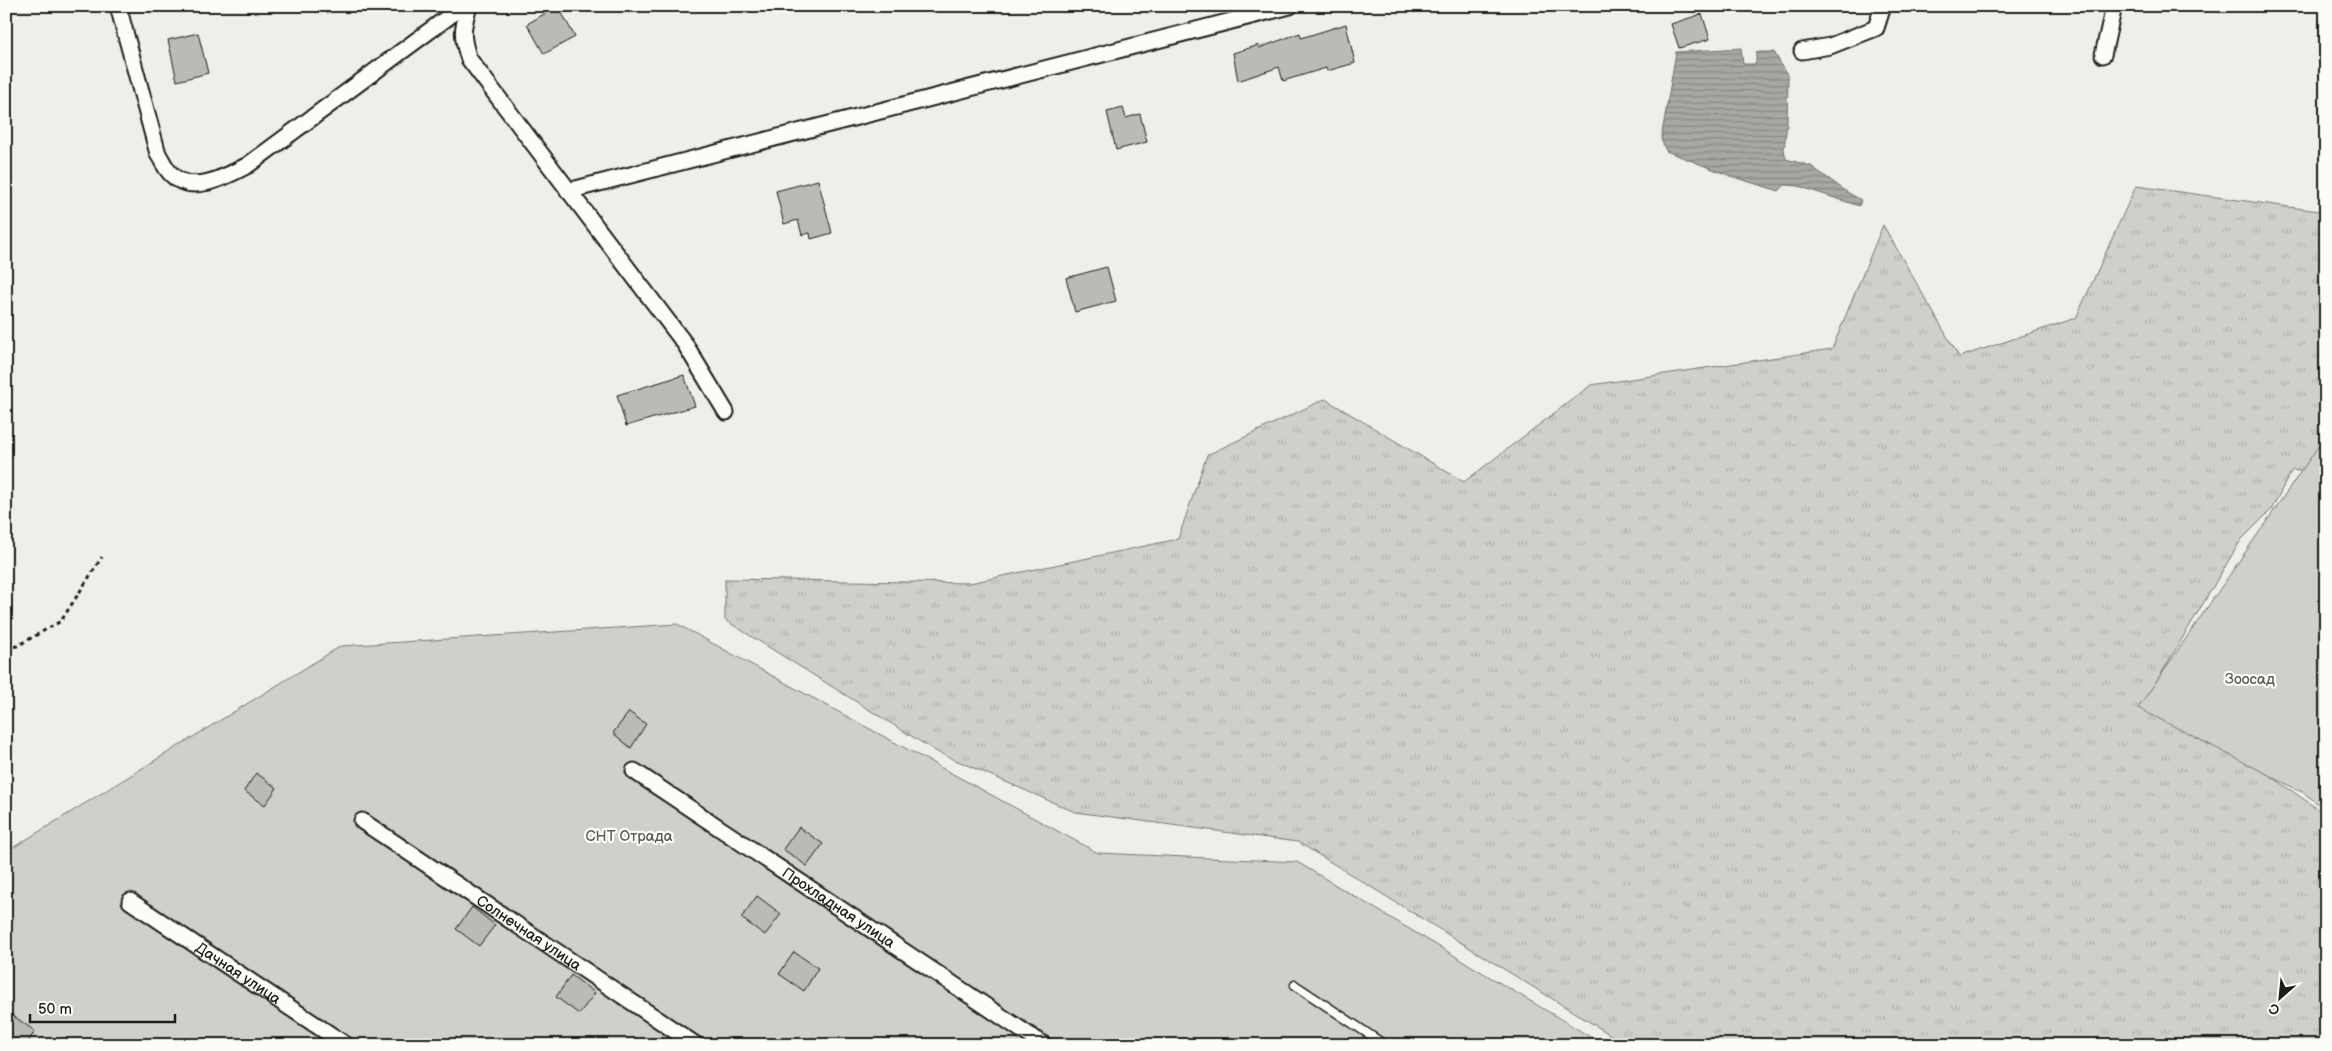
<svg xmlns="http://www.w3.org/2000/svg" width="2332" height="1051" font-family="'Balsamiq Sans',sans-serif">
<defs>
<pattern id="grass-tufts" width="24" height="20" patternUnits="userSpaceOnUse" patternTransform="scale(1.25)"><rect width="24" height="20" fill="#d0cfcc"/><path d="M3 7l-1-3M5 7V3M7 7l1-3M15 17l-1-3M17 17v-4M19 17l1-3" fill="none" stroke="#b2b1af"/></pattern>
<pattern id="water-rules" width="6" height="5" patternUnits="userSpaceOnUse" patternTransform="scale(1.25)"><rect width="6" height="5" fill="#a8a7a3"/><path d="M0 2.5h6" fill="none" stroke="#888784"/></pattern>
</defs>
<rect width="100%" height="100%" fill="#f0eeea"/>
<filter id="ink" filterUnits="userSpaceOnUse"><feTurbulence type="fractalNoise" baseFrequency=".02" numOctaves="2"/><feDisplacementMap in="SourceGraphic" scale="10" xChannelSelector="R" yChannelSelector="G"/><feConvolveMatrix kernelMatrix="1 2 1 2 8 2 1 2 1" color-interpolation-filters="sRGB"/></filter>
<g filter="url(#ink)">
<path fill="url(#grass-tufts)" stroke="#767674" d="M2136,186L2326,212V475L2292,470L2271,510L2241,540L2146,699L2230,747L2326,815V1045H1627L1298,842L1075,812L937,752L725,620V579L970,583L1178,539L1207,455L1325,399L1464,482L1591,385L1832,349L1883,225L1959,357L2076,318Z"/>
<path fill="#d0cfcc" stroke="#767674" d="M2326,435V810L2304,793L2138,708Z
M677,624L1098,853L1297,862L1604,1045H6V852L341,646Z"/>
<path fill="url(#water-rules)" stroke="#706f6d" d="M1741,48L1743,64H1756V52H1774L1788,76L1787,124L1784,149L1786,159L1811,166L1847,192L1861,200L1859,206L1798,186L1785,185L1779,191L1733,177L1666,151L1661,139L1676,52Z"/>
<path fill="#bbbab6" stroke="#1c1c1c" d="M558,6L575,37L544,54L527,24Z
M1702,14L1710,39L1679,48L1671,24Z
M1346,24L1355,63L1327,71L1326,68L1283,81L1279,67L1238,81L1233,53L1259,45V48L1300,33L1301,38Z
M198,33L208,73L177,81L168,40Z
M1123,108L1126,118L1140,114L1147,142L1116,150L1107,112Z
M818,180L832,233L811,239L810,233L802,235L798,220L784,224L776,191Z
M1107,267L1116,301L1075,312L1066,278Z
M684,375L695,406L626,426L617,395Z
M629,712L646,724L631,748L613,733Z
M256,773L277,788L265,805L244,791Z
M799,827L823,844L807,866L783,849Z
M757,896L781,914L765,935L741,918Z
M472,907L495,925L479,946L456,929Z
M794,952L818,968L804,991L779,974Z
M571,975L595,993L579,1014L556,997Z
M6,1011L35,1031L26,1045H15L6,1039Z"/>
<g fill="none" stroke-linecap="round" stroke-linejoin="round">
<defs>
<path id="service" d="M1295,985L1385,1045"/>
<g id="minor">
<path d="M118,6L158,154C162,160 165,168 171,174C192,196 227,176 248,165L463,6"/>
<path d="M469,6C462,28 461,37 469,59L685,344L726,412"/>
<path d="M1802,51L1830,46L1876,28L1883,6"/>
<path d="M2103,55L2114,6"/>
<path d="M568,191L1290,6"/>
<path id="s1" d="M634,771L1044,1045"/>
<path id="s2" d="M362,821L696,1045"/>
<path id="s3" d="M130,901L346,1045"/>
</g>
</defs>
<use href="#service" stroke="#1c1c1c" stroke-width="11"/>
<use href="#minor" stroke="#1c1c1c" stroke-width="19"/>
<path stroke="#1c1c1c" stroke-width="3" stroke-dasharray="4 4" stroke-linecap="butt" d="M6,648L17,646L61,621L102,557"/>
<use href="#service" stroke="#fdfcf7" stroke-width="8"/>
<use href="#minor" stroke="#fdfcf7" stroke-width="15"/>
</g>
</g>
<g text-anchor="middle" stroke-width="4.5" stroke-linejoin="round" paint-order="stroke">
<g font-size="15" fill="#5b5b5a" stroke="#fdfcf7">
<text x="2250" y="684">Зоосад</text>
<text x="629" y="841">СНТ Отрада</text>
</g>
<g font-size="15" fill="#1c1c1c" stroke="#fdfcf7">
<text dy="5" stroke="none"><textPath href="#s1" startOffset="246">Прохладная улица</textPath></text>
<text dy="5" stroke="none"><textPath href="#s2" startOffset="201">Солнечная улица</textPath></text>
<text dy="5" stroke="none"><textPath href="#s3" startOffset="130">Дачная улица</textPath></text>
</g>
</g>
<rect width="2332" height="1051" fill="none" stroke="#fdfcf7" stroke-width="25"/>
<rect x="12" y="12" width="2307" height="1026" fill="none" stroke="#1c1c1c" stroke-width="2" filter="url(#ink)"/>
<g transform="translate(2280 998) rotate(207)" stroke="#fdfcf7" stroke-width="4" paint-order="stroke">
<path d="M0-4L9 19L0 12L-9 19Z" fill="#1c1c1c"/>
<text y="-8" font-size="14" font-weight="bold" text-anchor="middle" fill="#1c1c1c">С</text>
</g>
<path d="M30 1014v8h145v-8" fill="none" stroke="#1c1c1c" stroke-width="2.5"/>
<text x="38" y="1014" font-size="15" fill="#1c1c1c" stroke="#fdfcf7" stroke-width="4" paint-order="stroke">50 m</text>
</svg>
